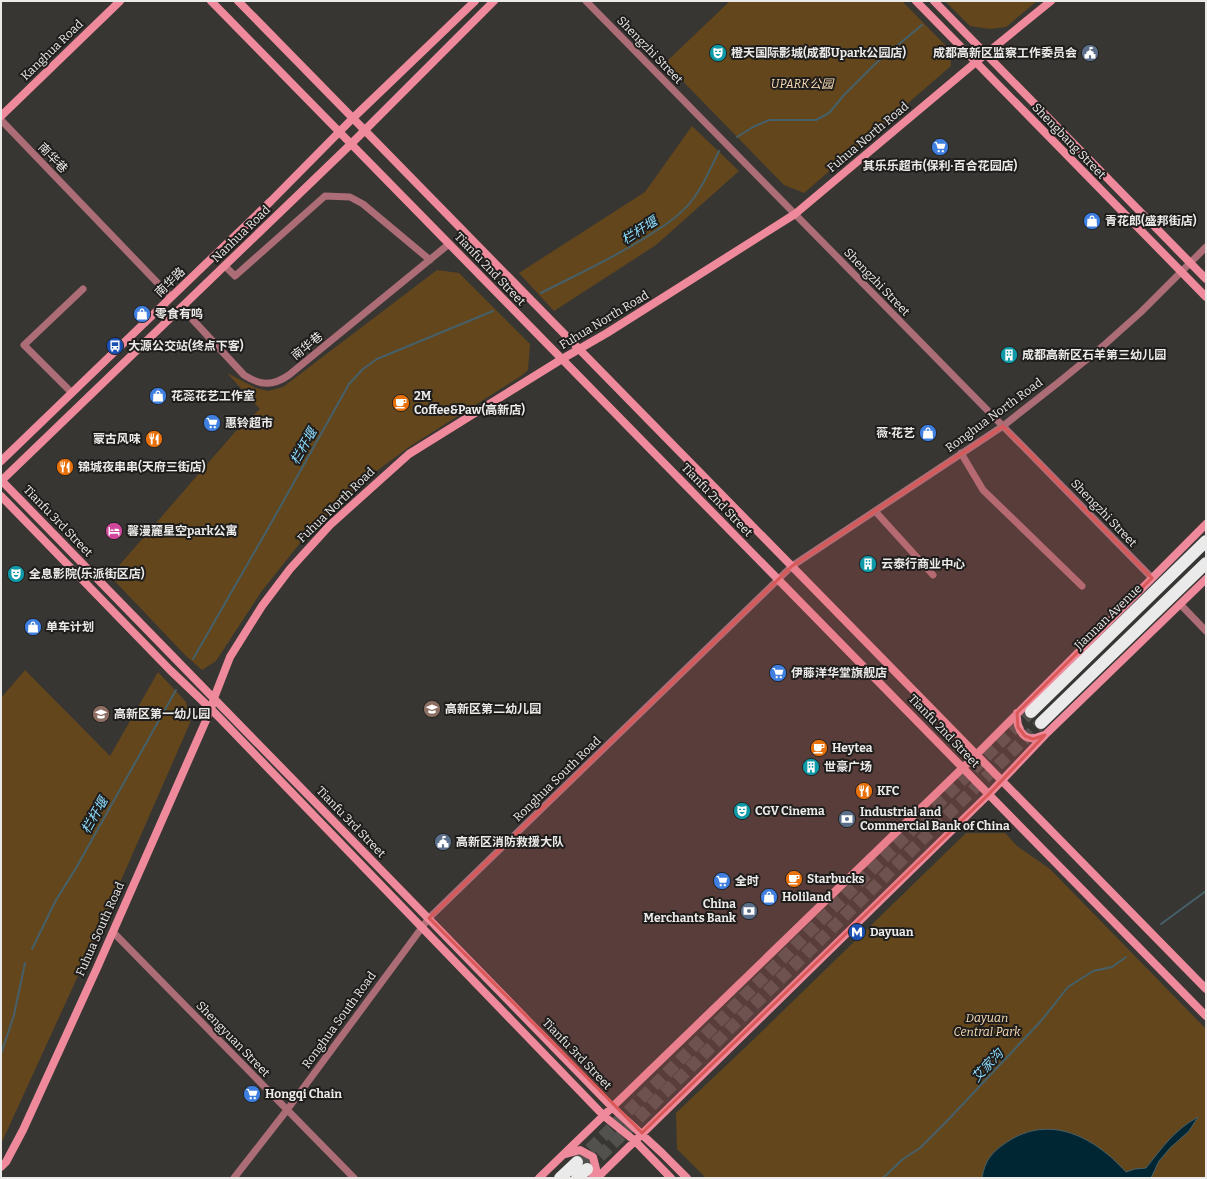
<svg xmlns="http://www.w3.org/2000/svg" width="1207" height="1179" font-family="Bitter,'Noto Sans SC',serif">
<rect width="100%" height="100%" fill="#383633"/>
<path fill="#63461c" d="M730,1H902L950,50L951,66L804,193L784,185L665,63Z
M945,1H1037L1006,27L990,29L970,26Z
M692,126L739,171L656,245L554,311L519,273L645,192Z
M437,270L459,273L530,344L528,370L521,376L409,447L366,479L304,538L261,592L216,661L202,670L185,655L110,576L235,432L260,409L227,373L256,388L268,391L283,387Z
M25,670L110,756L158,672L186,702L190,723L104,919L1,1144V698Z
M966,833H1005L1017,846L1050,869L1206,1029V1178H706L677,1149L676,1113L754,1039Z"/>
<path fill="#002533" stroke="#466069" d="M1198,1117L1189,1131L1170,1148L1159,1161L1151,1178H982C985,1160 992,1152 1007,1142C1051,1113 1095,1138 1126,1172L1135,1169L1146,1168C1163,1147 1173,1131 1198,1117Z"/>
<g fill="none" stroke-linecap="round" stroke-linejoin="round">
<path stroke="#466069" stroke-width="2" d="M737,137L753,127L769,120H816L829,113L844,95L875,64L922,25
M541,293C578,274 616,257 651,234C666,225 682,214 693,199C704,185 711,167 719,151
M193,659L270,525L349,384L363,369L377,359L493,311
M1161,924L1206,891
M32,949L56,900L76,868L176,690
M1,1054L14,1015L25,963
M883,1178L903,1159L920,1148L946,1122L1041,1021L1068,987L1093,971L1112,967L1126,957"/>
<path stroke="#53514e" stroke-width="12" stroke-dasharray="12 6" stroke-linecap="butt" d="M577,1162L1031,712
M587,1169L1041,723"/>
<path stroke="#ac6d77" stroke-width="7" d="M586,1L1152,578
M1,120L171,297
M225,266L235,276L325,196L350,197L363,204L430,260
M181,307L244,375C261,386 273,386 289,375L449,244
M72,393L24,345L83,289
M961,453L983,490L1082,586
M875,511L933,575
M1180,604L1206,631
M113,932L354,1178
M234,1178L287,1110L429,918L792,566L1003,426L1059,382L1103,346L1141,312L1206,247"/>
<path stroke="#ee8a9b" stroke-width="8" d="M211,1L1206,1016
M238,1L1206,989
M916,1L1206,297
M934,1L1206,279
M1,116L120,1
M1,461L271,201L353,118L475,1
M1,480L613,1108L662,1153L687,1178
M1,481L351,144L494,1
M1,496L170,670L211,709L604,1116L635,1141L671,1178
M1017,713C1016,724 1021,740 1034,738C1037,738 1041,736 1044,735
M566,1154L580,1150L593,1157L596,1169L592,1178
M1,1167L6,1162L23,1130L97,968L211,709L214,698L230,657L262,606L290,569L330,525L409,454L562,359L607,333L795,214L976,62L1051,1
M539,1178L976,755L1206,524
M597,1178L989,794L1045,735L1206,579"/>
<path stroke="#eaeaea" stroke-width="12" d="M1031,712L1206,541
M1041,723L1206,563
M560,1178L577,1162
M577,1178L587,1169"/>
</g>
<path fill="#db5858" fill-opacity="0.2" stroke="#db5858" stroke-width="3" stroke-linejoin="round" d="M1003,426L1152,578L1017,713L1018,727L1025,736L1033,739L1045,735L989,794L642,1133L429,918L792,566Z"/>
<defs>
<symbol id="theatre-disc" viewBox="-11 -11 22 22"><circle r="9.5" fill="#0f9aa8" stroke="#1e1d1c"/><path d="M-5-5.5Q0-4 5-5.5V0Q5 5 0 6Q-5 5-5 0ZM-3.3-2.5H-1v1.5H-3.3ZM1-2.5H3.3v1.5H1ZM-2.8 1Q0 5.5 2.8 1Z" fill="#fff"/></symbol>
<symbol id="civic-disc" viewBox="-11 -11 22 22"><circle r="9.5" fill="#5c6f8a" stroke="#1e1d1c"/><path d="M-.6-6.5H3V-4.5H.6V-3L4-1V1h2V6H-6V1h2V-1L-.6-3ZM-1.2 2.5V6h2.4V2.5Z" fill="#fff"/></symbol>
<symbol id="supermarket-disc" viewBox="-11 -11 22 22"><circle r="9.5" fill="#3f7fe0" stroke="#1e1d1c"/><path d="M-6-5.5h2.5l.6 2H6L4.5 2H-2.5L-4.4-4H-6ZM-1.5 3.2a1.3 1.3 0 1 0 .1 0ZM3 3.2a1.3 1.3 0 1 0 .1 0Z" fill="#fff"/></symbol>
<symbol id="shop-disc" viewBox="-11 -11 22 22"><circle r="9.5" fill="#3f7fe0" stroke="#1e1d1c"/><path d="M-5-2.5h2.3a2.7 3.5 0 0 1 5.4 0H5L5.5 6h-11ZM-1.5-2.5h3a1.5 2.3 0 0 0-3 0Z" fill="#fff"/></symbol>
<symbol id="bus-disc" viewBox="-11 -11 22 22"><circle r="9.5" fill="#1a4fb4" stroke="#1e1d1c"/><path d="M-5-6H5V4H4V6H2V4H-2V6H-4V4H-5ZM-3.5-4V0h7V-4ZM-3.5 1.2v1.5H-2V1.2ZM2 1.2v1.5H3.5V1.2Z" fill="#fff"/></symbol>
<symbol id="building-disc" viewBox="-11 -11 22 22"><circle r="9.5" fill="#0f9aa8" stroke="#1e1d1c"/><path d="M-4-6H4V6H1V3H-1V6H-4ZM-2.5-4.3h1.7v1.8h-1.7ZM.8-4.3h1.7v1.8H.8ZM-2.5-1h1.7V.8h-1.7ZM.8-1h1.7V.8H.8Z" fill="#fff"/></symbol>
<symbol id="cafe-disc" viewBox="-11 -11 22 22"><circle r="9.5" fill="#e8710a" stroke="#1e1d1c"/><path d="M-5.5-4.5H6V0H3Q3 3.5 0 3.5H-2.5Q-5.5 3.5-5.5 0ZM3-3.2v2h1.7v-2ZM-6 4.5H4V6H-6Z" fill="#fff"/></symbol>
<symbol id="restaurant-disc" viewBox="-11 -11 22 22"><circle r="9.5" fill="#e8710a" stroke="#1e1d1c"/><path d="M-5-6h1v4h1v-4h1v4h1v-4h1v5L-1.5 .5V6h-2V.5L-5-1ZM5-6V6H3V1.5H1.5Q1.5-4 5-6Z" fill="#fff"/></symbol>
<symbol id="hotel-disc" viewBox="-11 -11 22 22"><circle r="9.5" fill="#d1479c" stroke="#1e1d1c"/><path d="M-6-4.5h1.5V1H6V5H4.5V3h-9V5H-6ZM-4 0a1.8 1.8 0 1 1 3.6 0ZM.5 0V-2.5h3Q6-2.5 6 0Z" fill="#fff"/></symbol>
<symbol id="school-disc" viewBox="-11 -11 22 22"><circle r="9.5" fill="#8d6e63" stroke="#1e1d1c"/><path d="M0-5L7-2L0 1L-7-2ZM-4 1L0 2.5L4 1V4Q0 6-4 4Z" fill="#fff"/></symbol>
<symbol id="bank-disc" viewBox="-11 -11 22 22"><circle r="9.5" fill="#5c6f8a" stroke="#1e1d1c"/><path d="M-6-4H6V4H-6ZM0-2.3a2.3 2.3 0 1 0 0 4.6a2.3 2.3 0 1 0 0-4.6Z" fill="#fff"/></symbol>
<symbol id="metro-disc" viewBox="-11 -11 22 22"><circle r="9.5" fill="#1a4fb4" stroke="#1e1d1c"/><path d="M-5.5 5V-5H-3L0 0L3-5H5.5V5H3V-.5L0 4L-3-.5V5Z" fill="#fff"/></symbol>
</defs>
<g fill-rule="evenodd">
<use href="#theatre-disc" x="708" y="43" width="20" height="20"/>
<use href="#civic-disc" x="1080" y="43" width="20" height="20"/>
<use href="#supermarket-disc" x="930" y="137" width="20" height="20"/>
<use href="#shop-disc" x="1082" y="211" width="20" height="20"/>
<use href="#shop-disc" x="132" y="304" width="20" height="20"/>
<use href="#bus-disc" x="105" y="336" width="20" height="20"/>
<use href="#building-disc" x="999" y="345" width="20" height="20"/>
<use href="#shop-disc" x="148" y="386" width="20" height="20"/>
<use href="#cafe-disc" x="391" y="393" width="20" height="20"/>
<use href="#supermarket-disc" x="202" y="413" width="20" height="20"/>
<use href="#shop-disc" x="918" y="423" width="20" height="20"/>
<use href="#restaurant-disc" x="144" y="429" width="20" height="20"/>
<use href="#restaurant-disc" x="55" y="457" width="20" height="20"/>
<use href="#hotel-disc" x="104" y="521" width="20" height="20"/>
<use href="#building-disc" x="858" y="554" width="20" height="20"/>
<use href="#theatre-disc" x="6" y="564" width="20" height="20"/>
<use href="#shop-disc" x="23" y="617" width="20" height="20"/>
<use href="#supermarket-disc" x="768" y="663" width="20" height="20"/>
<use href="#school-disc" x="422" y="699" width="20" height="20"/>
<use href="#school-disc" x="91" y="704" width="20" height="20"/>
<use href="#cafe-disc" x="809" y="738" width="20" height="20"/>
<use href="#building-disc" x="801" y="757" width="20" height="20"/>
<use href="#restaurant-disc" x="854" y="781" width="20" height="20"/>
<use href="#theatre-disc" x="732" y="801" width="20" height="20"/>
<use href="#bank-disc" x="837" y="809" width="20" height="20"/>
<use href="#civic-disc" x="433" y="832" width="20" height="20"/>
<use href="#cafe-disc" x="784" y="869" width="20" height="20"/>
<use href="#supermarket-disc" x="712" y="871" width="20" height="20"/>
<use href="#shop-disc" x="759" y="887" width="20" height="20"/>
<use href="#bank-disc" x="739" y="901" width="20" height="20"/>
<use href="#metro-disc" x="847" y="922" width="20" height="20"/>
<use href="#supermarket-disc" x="242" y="1084" width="20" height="20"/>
</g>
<g text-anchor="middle" stroke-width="4" stroke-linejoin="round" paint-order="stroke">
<g font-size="12" fill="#ebeae8" stroke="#1e1d1c">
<text transform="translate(52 50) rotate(-44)" y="4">Kanghua Road</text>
<text transform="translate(650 50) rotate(46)" y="4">Shengzhi Street</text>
<text transform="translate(868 137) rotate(-40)" y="4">Fuhua North Road</text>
<text transform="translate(1069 141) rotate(46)" y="4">Shengbang Street</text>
<text transform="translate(53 158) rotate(46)" y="4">南华巷</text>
<text transform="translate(241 234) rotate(-44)" y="4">Nanhua Road</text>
<text transform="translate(490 269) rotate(46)" y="4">Tianfu 2nd Street</text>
<text transform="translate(170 282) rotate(-44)" y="4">南华路</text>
<text transform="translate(877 282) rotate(46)" y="4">Shengzhi Street</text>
<text transform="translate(604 320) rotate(-31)" y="4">Fuhua North Road</text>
<text transform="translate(307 346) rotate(-39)" y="4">南华巷</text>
<text transform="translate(994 415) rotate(-36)" y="4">Ronghua North Road</text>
<text transform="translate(717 500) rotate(46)" y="4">Tianfu 2nd Street</text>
<text transform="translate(336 505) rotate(-44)" y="4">Fuhua North Road</text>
<text transform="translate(1104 513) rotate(46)" y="4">Shengzhi Street</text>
<text transform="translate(58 521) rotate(46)" y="4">Tianfu 3rd Street</text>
<text transform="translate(1108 617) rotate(-44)" y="4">Jiannan Avenue</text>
<text transform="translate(944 731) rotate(46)" y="4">Tianfu 2nd Street</text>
<text transform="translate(557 779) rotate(-44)" y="4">Ronghua South Road</text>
<text transform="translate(351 822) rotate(46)" y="4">Tianfu 3rd Street</text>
<text transform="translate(100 929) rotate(-66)" y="4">Fuhua South Road</text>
<text transform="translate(339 1020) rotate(-54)" y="4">Ronghua South Road</text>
<text transform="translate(233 1039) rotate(46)" y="4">Shengyuan Street</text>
<text transform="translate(577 1054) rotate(46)" y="4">Tianfu 3rd Street</text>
</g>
<g font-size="12" font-weight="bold" fill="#ebeae8" stroke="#1e1d1c" text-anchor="start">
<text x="731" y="57">橙天国际影城(成都Upark公园店)</text>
<text x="1077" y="57" text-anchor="end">成都高新区监察工作委员会</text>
<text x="940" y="170" text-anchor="middle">其乐乐超市(保利·百合花园店)</text>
<text x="1105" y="225">青花郎(盛邦街店)</text>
<text x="155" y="318">零食有鸣</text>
<text x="128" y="350">大源公交站(终点下客)</text>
<text x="1022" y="359">成都高新区石羊第三幼儿园</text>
<text x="171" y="400">花蕊花艺工作室</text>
<text x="414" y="400">2M<tspan x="414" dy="14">Coffee&amp;Paw(高新店)</tspan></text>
<text x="225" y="427">惠铃超市</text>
<text x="915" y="437" text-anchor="end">薇·花艺</text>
<text x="141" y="443" text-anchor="end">蒙古风味</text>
<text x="78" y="471">锦城夜串串(天府三街店)</text>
<text x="127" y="535">馨漫麓星空park公寓</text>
<text x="881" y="568">云泰行商业中心</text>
<text x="29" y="578">全息影院(乐派街区店)</text>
<text x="46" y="631">单车计划</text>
<text x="791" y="677">伊藤洋华堂旗舰店</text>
<text x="445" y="713">高新区第二幼儿园</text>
<text x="114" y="718">高新区第一幼儿园</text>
<text x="832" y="752">Heytea</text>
<text x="824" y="771">世豪广场</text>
<text x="877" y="795">KFC</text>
<text x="755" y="815">CGV Cinema</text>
<text x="860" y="816">Industrial and<tspan x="860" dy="14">Commercial Bank of China</tspan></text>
<text x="456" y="846">高新区消防救援大队</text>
<text x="807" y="883">Starbucks</text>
<text x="735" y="885">全时</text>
<text x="782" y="901">Holiland</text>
<text x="736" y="908" text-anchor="end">China<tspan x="736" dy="14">Merchants Bank</tspan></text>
<text x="870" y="936">Dayuan</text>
<text x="265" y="1098">Hongqi Chain</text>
</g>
<g font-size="12" font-style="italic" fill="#fadcb5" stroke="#1e1d1c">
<text x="802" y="88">UPARK公园</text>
<text x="987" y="1022">Dayuan<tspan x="987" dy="14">Central Park</tspan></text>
</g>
<g font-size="13" font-style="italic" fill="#8dddff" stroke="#1e1d1c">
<text transform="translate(639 230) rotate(-33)" y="5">栏杆堰</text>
<text transform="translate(303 446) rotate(-60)" y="5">栏杆堰</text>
<text transform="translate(94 815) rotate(-60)" y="5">栏杆堰</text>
<text transform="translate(987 1065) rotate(-47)" y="5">艾家沟</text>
</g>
</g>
<rect width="1207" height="1179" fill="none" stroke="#ebeae8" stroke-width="4"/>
</svg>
